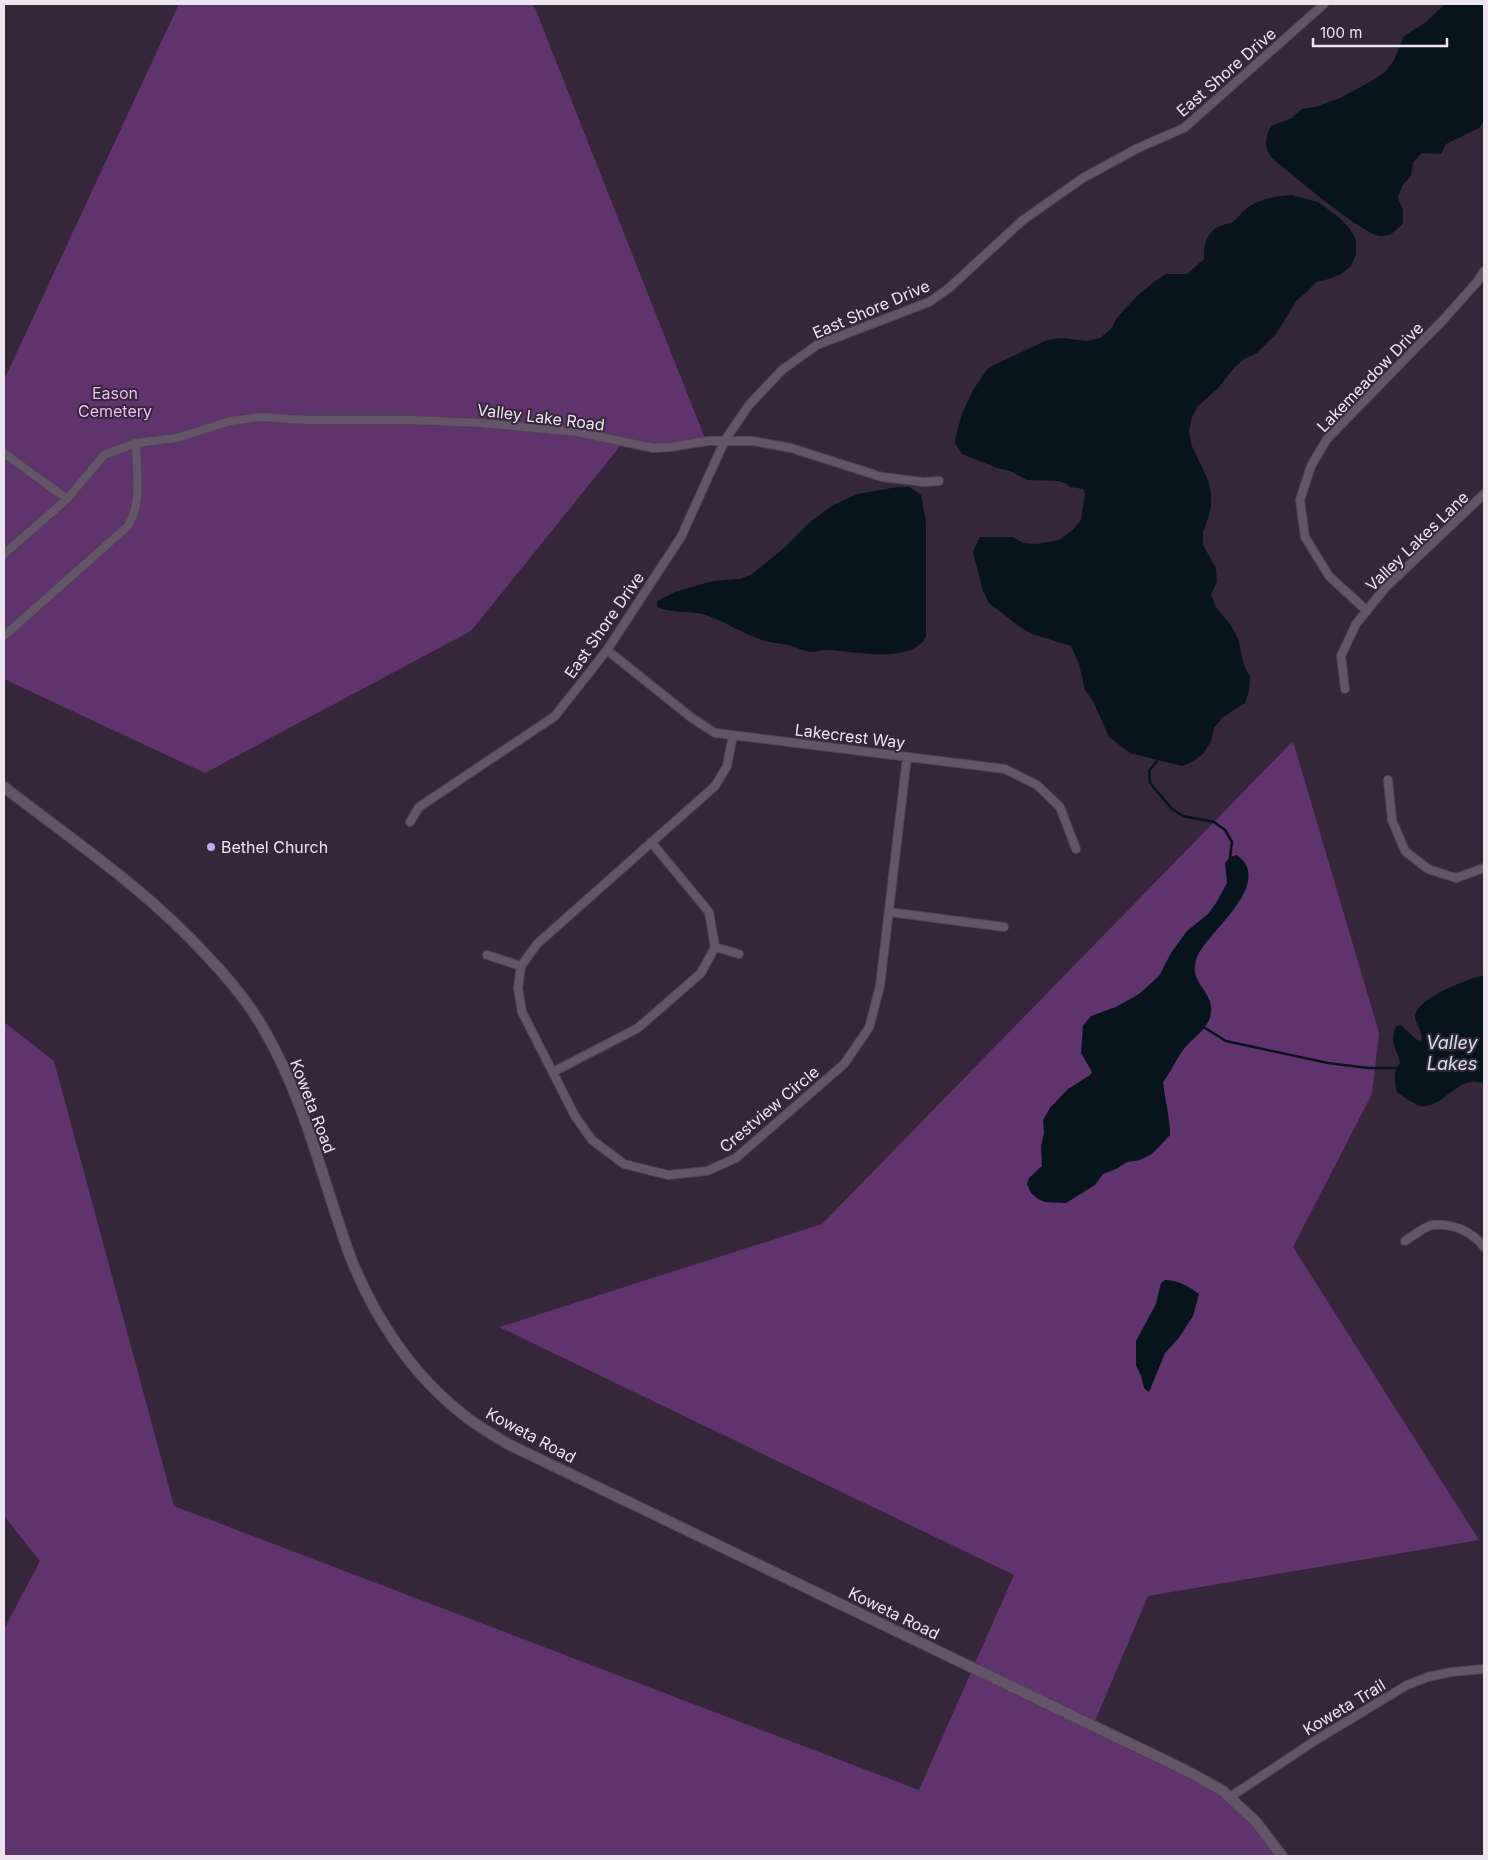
<svg xmlns="http://www.w3.org/2000/svg" width="1488" height="1860" font-family="Inter,sans-serif">
<rect width="100%" height="100%" fill="#352739"/>
<path fill="#5f336b" d="M179,4H531L535,8L706,441L679,449L625,440L471,631L205,773L4,679V380Z
M1293,741L1379,1033L1372,1094L1293,1247L1479,1540L1148,1596L1092,1728L1227,1795L1276,1856H4V1629L40,1561L4,1516V1022L54,1061L174,1506L919,1790L1014,1575L499,1327L822,1224Z"/>
<path fill="#07141c" d="M1445,4H1484V121L1479,128L1446,144L1441,154L1422,153L1413,163L1411,176L1402,186L1398,198L1403,210V223C1397,230 1390,237 1380,236C1360,233 1292,174 1273,159C1263,147 1265,138 1271,126L1292,118L1302,109L1315,107L1340,98L1375,79L1386,71L1394,60L1404,36L1426,22Z
M1292,195L1318,202L1340,218L1350,229L1356,240V254L1351,266L1341,274L1329,279L1316,282L1307,292L1297,300L1276,334L1257,353L1244,359L1235,367L1218,388L1198,406L1192,417L1189,431L1191,444L1208,480L1211,493V506L1208,519L1203,532V545L1216,568L1217,582L1211,594L1216,607L1232,627L1238,639L1244,665L1250,677L1249,691L1245,703L1223,717L1214,728L1211,741L1204,753L1194,761L1182,766L1130,753L1109,737L1093,701L1085,690L1079,664L1071,646L1032,634L1020,627L989,603L983,591L973,552L980,537H1013L1023,543L1037,544L1059,540L1073,530L1081,520L1085,493L1083,489L1070,487L1067,484L1059,481L1027,480L1010,471L997,468L962,454L955,443L956,435L962,414L973,390L988,368L1047,340L1061,338L1087,341L1100,338L1111,329L1117,318L1135,298L1155,281L1166,274H1187L1204,259C1203,245 1207,230 1223,225C1227,223 1230,224 1234,221C1238,218 1241,213 1245,210C1257,199 1276,196 1292,195Z
M897,487H909L921,495L926,522V637C910,665 854,651 828,650C823,649 818,652 813,652C804,652 797,647 788,645C779,643 770,643 762,640C741,633 723,620 702,614C687,611 672,613 657,607V601L675,592L713,581L740,579L752,574L783,549L811,521L833,505L858,494Z
M1237,855C1239,857 1243,860 1245,863C1263,893 1207,933 1197,957C1188,982 1209,987 1211,1007C1213,1027 1194,1036 1183,1050C1175,1061 1171,1072 1163,1082C1165,1100 1170,1118 1170,1135L1152,1154L1140,1160L1127,1162L1116,1169L1103,1174L1095,1185L1066,1203L1045,1202L1038,1199L1031,1193L1027,1184L1029,1178L1042,1166L1041,1146L1044,1133L1043,1120L1050,1108L1068,1089L1090,1075L1092,1072L1081,1053L1083,1026L1091,1016L1116,1007L1139,994L1159,976L1171,953L1187,931L1208,914L1216,903L1227,883L1225,863L1230,857Z
M1484,975V1084C1460,1072 1444,1109 1421,1106C1413,1104 1404,1097 1397,1092C1395,1081 1392,1073 1400,1063C1398,1050 1387,1041 1397,1026L1401,1025L1417,1040L1420,1041L1422,1039C1422,1029 1415,1023 1415,1017C1416,998 1468,979 1484,975Z
M1165,1280C1178,1280 1190,1287 1199,1294L1193,1316L1178,1339L1165,1353L1149,1392L1144,1388L1141,1376L1136,1365V1341L1156,1304L1161,1283Z"/>
<g fill="none" stroke-linecap="round" stroke-linejoin="round">
<path stroke="#07141c" stroke-width="2.5" d="M1157,761L1149,771L1150,783L1172,809L1183,816L1214,822L1225,830L1232,842L1230,857
M1205,1028L1226,1041L1328,1063L1368,1068H1396"/>
<defs>
<path id="street" d="M4,453L67,499
M4,554L67,499L104,455L136,443L177,438L230,421L260,417L306,420H412L481,423L577,432L654,448L670,447L708,441H753L791,448L882,477L923,482L939,481
M1367,611L1329,576L1305,537L1300,500L1311,466L1327,439L1444,319L1477,282L1484,271
M4,636L128,526C143,502 136,471 136,443
M607,650L692,718L715,733L1005,769L1037,785L1060,807L1076,849
M1345,689L1341,656L1356,624L1385,588L1484,494
M733,735L727,766L715,786L537,944L521,966L518,988L522,1012L575,1116L592,1140L624,1164L668,1175L707,1171L736,1158L844,1064L869,1028L880,986L907,757
M1388,780L1392,820L1405,851L1428,869L1456,878L1484,868
M410,822L419,807L555,716L607,650L681,537L725,440L749,405L782,370L817,345L929,302L949,288L1023,220L1083,178L1138,148L1184,128L1324,4
M889,912L1004,927
M715,947L739,954
M487,955L521,966
M553,1072L638,1028L701,973L715,947L709,912L651,842
M1405,1241C1413,1236 1424,1227 1432,1225C1452,1223 1472,1231 1484,1247
M1230,1797L1316,1740L1407,1685L1428,1677L1451,1672L1484,1669"/>
<path id="secondary" d="M4,787C74,841 148,891 208,957C229,979 248,1002 263,1028C305,1099 322,1179 350,1256C373,1315 410,1372 460,1412C475,1425 493,1435 510,1445L1187,1771L1223,1791L1256,1822L1282,1856"/>
</defs>
<use href="#street" stroke="#4e4352" stroke-width="10"/>
<use href="#secondary" stroke="#4e4352" stroke-width="12"/>
<use href="#street" stroke="#635468" stroke-width="8"/>
<use href="#secondary" stroke="#635468" stroke-width="10"/>
</g>
<circle fill="#bcaaf6" stroke="#352739" stroke-width="2" cx="211" cy="847" r="5"/>
<g text-anchor="middle" stroke-width="4" stroke-linejoin="round" paint-order="stroke">
<g font-size="16" fill="#ede4f0" stroke="#352739">
<text transform="translate(1226 72) rotate(-41)" y="6">East Shore Drive</text>
<text transform="translate(871 309) rotate(-23)" y="6">East Shore Drive</text>
<text transform="translate(1370 377) rotate(-46)" y="6">Lakemeadow Drive</text>
<text transform="translate(541 417) rotate(7)" y="6">Valley Lake Road</text>
<text transform="translate(1417 541) rotate(-44)" y="6">Valley Lakes Lane</text>
<text transform="translate(604 625) rotate(-55)" y="6">East Shore Drive</text>
<text transform="translate(850 736) rotate(7)" y="6">Lakecrest Way</text>
<text transform="translate(313 1106) rotate(69)" y="6">Koweta Road</text>
<text transform="translate(769 1109) rotate(-40)" y="6">Crestview Circle</text>
<text transform="translate(531 1435) rotate(28)" y="6">Koweta Road</text>
<text transform="translate(894 1613) rotate(26)" y="6">Koweta Road</text>
<text transform="translate(1344 1707) rotate(-31)" y="6">Koweta Trail</text>
</g>
<g font-size="16" fill="#e9bdf6" stroke="#352739">
<text x="115" y="399">Eason<tspan x="115" dy="18">Cemetery</tspan></text>
</g>
<g font-size="16" fill="#ede4f0" stroke="#352739" text-anchor="start">
<text x="221" y="853">Bethel Church</text>
</g>
<g font-size="18" font-style="italic" fill="#cbe1ef" stroke="#352739">
<text x="1452" y="1049">Valley<tspan x="1452" dy="21">Lakes</tspan></text>
</g>
</g>
<rect width="1488" height="1860" fill="none" stroke="#ede4f0" stroke-width="10"/>
<path d="M1313 38v8h134v-8" fill="none" stroke="#ede4f0" stroke-width="2.5"/>
<text x="1320" y="38" font-size="15" fill="#ede4f0" stroke="#352739" stroke-width="4" paint-order="stroke">100 m</text>
</svg>
